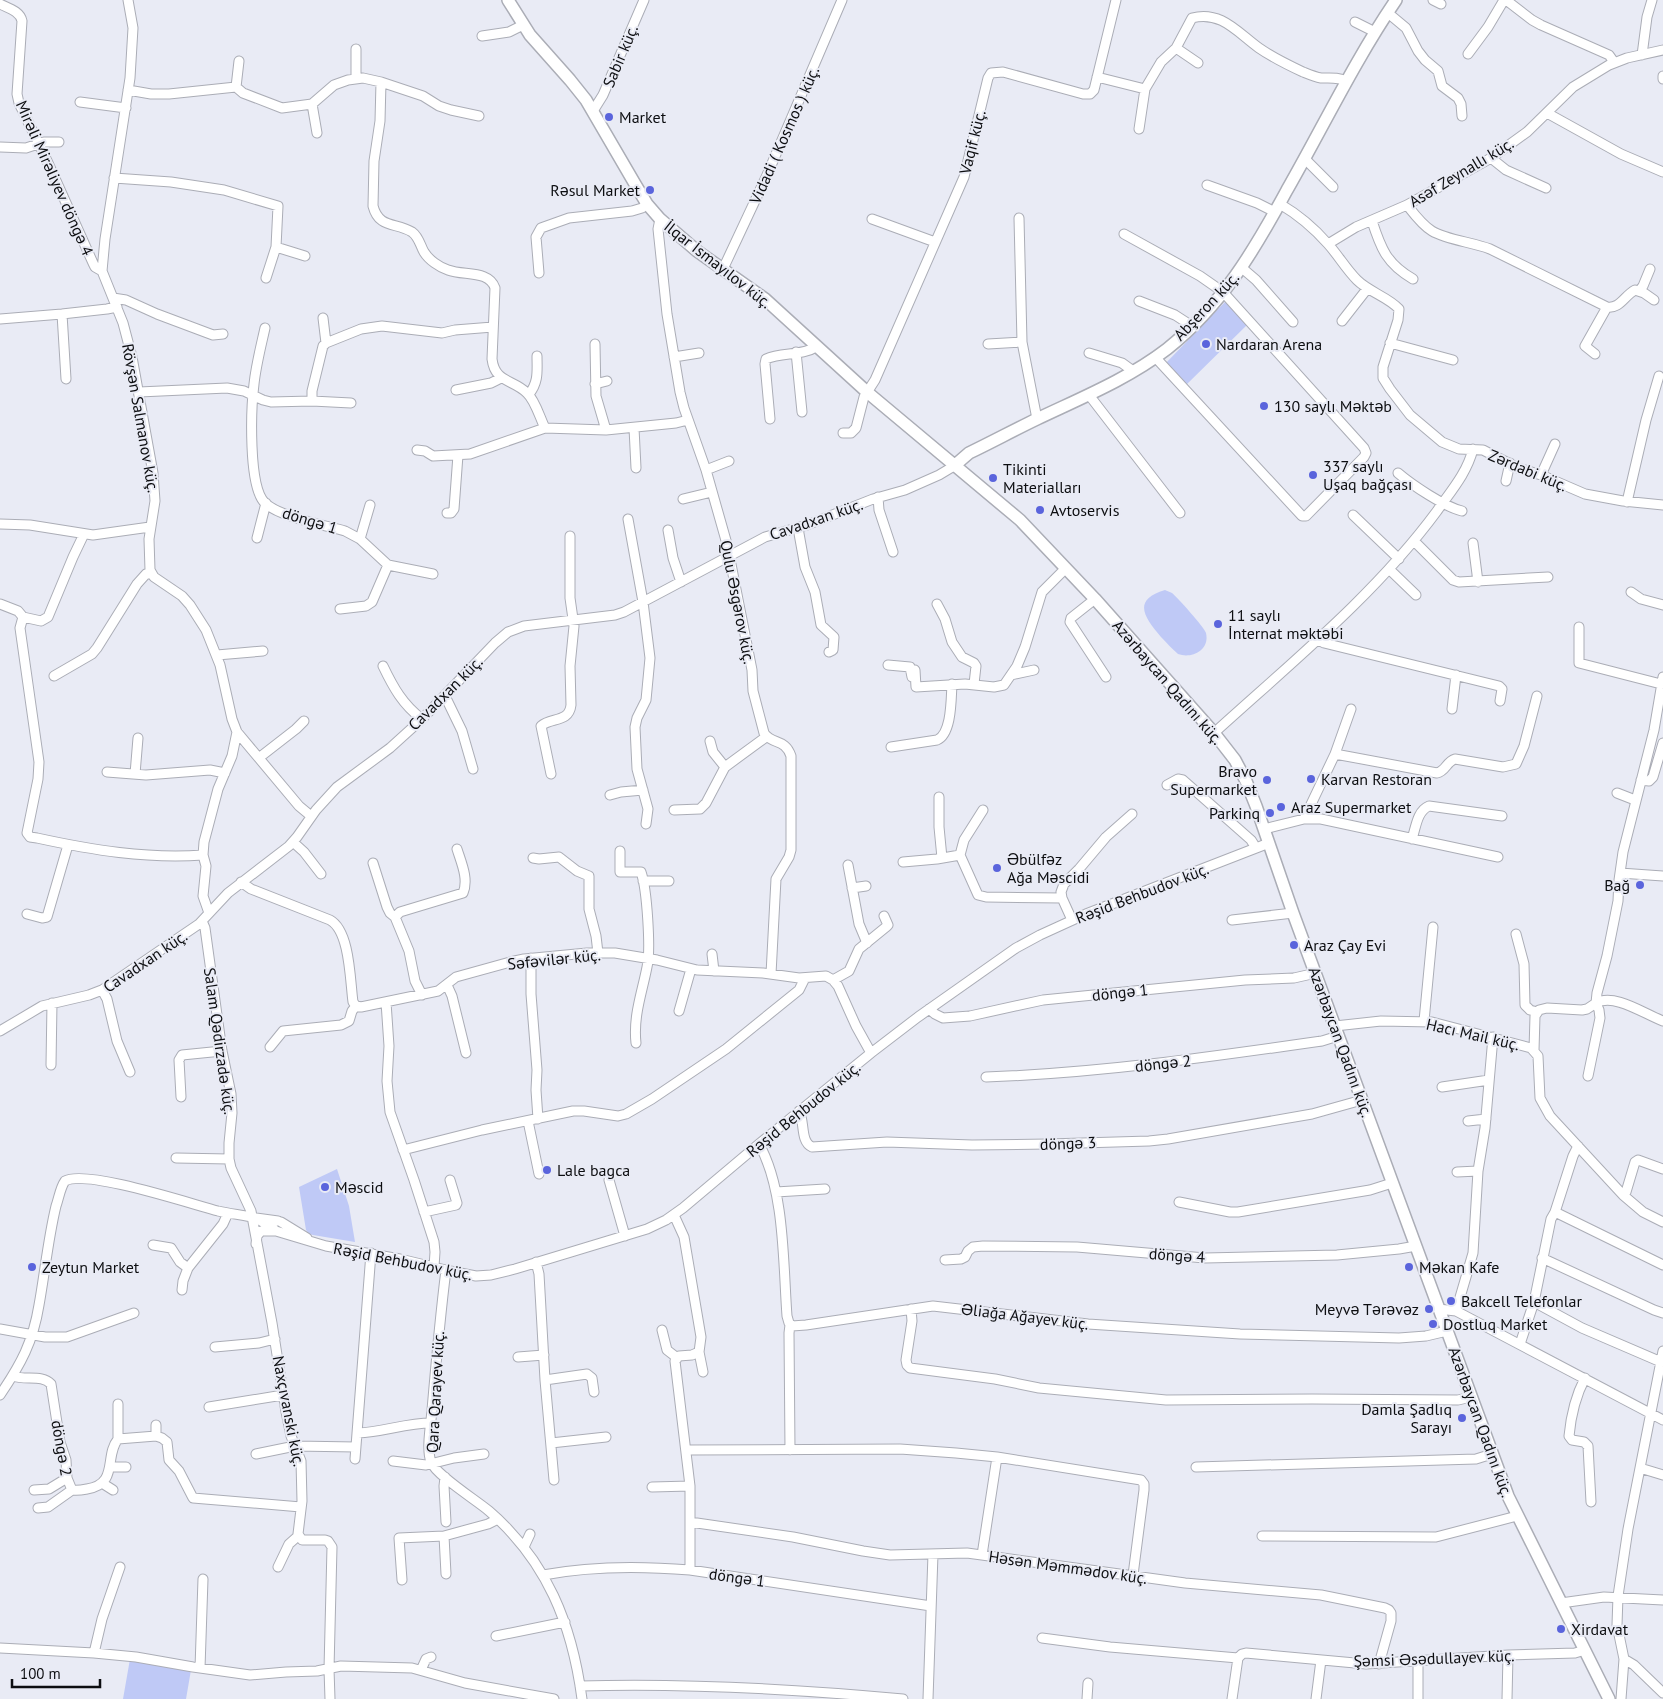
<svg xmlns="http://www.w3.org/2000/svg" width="1663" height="1699" font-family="'PT Sans',sans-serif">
<rect width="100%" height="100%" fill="#e9ebf5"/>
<path fill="#bfc9f6" d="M1226,301L1248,324L1185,386L1165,364Z
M1165,590C1167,591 1170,592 1172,593C1177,597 1205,628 1206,633C1210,650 1192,659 1178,654C1172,649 1167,643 1161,637C1145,618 1131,600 1165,590Z
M337,1169L349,1206L355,1242L313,1235L309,1234L306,1230L299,1187Z
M130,1659L191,1670L186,1699H123Z"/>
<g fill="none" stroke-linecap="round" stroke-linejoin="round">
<defs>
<path id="minor" d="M128,0L133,28L130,78L105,239L102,271L123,323L132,357L153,473L155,501L149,539L150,570L154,577L182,596L190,605L206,630L220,665L232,719L237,732L299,806L311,816
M1433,0L1441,4
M1506,0L1532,20L1541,25L1609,55L1614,62
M0,4C8,8 20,11 22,21L17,94L19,103L49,165L93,263L95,267L102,271
M1388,13L1406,28L1418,51L1425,60L1438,71L1442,86L1458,98L1461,104L1462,116
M1355,22L1375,32
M482,36L509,32L523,25
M1176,48L1198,63
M1468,54L1488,27L1504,0
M1642,55L1647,17L1652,0
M1663,76V79
M1097,77L1145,89
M356,78V49
M381,82L380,121L374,161L373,206C379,229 396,222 412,232C419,237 420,245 424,252C429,260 439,267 448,270C464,276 489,270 495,288L492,359C495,383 513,379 527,393C535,400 540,418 545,428
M236,87L239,61
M128,90L151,94H169L236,87L243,93L282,108L312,104L334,85L348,80L363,78L381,82L423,96L439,106L451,110L479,116
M80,102L126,108
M312,104L317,133
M593,111L603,95L644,0
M1547,113L1621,154L1663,172
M1139,129L1145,89L1161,62L1176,48L1192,18C1221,10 1238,33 1259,48C1272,57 1288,65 1303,72C1308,74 1315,77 1321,78C1331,78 1338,77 1347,81
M0,147L26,148L44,142H59
M1491,158L1506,170L1546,188
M1305,159L1333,187
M114,178L171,182L224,190L278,206L276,247L266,278
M1207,185L1257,203L1275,212
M1280,204C1297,214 1314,228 1328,244C1338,255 1346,269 1357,280C1369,292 1388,297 1399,309L1398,320L1383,367V378L1390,389L1410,415L1442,442L1459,449L1483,450L1518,468L1541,475L1585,494L1623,501L1663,505
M1407,205C1414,214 1422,225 1432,231C1447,240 1472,242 1490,249L1607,307C1620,309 1624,296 1635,290L1644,293L1654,300
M1019,218L1022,342L1037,419
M660,219L658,229L667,314L680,392L684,408L706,470L727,544L752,670L753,691L764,733C772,745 785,738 791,756V850L789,857L776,879L771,974
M872,219L935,242
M1372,221C1381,249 1387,264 1413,279
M1124,234L1200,276L1223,292L1364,448L1366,453L1364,457L1306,516H1302L1155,357
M1328,244L1356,227L1407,205L1491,158L1527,132L1573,87L1609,65L1627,58L1663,50
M276,247L305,256
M1242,268L1256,280L1293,322
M723,269L767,175L842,0
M539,273L536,237L541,228L569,218L632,211L642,208L647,204
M1639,291L1643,286L1650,269
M113,298L126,300L157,314L213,335L223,334
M1139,301L1175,315L1192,326
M62,314L66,379
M323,318L326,343
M0,319L62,314L107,309L117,307
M1342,321L1367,289
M265,328C261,346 256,365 254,384C251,408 248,487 265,503C280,517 324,525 345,531L360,539L388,565L433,574
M1390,343L1453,360
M595,344L596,396L606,430
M988,344L1022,342
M796,352L802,412
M1089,353L1122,363L1133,371
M1595,354L1585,346L1607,307
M674,357L699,353
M595,384L607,381
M456,390L491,383L501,378
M139,392L227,388L244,391L263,400L271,402L312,401V391L323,346L326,343L361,329L382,326L442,333L455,330L493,327
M529,394C539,382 537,370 537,356
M1089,395L1180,513
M312,401L351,403
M770,419L765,364L766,359C781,352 802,356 816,347
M634,428L636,468
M843,433H851L856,428L864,397L875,380L964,177L988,78L991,73L1003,72L1083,94H1090L1094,90L1116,0
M417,450L425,451L433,456L470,454L545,428L606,430L676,423L688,420
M706,470L729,461
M1398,473C1412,485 1445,507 1462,511
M1541,475L1555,444
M1506,481L1510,463
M878,497L879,510L893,552
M683,499L712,492
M1627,502L1646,420L1659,376
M447,513H451L454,509L458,455
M1353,515L1399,559
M628,519L643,602L650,658L646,700L637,718L635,727L637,769L648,809L646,824
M0,524L30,525L93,535L150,527
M798,528L805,567L815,592L821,625L834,637L833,650L829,652
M668,530L673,558L681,582
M84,534L73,557L48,617L41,621L23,617L20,628L39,762L38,779L27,833L30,837L37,838C92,850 146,859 203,855
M257,538L266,503
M360,539L370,505
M1414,541L1453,580L1459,582L1548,577
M1473,543L1478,582
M1389,569L1416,595
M1631,592L1641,599L1663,605
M1095,599L1071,618L1070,622L1106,677
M0,604L18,611L23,617
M937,604L945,619L952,642L962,657L974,663L976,666L974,684
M340,609L366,606L372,602L388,565
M1579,627V663L1661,684
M1317,639L1324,643L1499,686L1502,689L1500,701
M217,655L263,651
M888,665L910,667L912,677
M383,666C393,687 403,705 422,719
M915,670L916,687L965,684L994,687L1004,685L1017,666L1025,647L1042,592L1066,568
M1011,675L1034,670
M54,676L92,654L97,648L137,584L146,574L151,573
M445,696L462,731L473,769
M1452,709L1456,675
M1214,733C1291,663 1375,595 1437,511C1451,491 1467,473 1473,449
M710,741L713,752L725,767
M891,747L937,740C952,734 951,698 952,684
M1335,754L1437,773C1446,771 1446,762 1455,759L1503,767L1516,764L1524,746L1537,696
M260,757L296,729L304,721
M107,772L146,775L210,770L225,773
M135,774L138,738
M551,774L541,726C551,717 569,723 571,705L570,666L574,626L570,598V536
M1641,780L1649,781L1653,777L1663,743
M1167,785L1178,779L1183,780L1251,840L1256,848
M1617,793L1635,800
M610,795L621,792L643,790
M939,797V827L942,858
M674,810L700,809L706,803L725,767L766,737
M983,810L964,840L960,855L978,895L986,897L1062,898
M1304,819L1335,754L1351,709
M1264,829L1304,819H1321L1498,857
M1412,839C1416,827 1417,811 1429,806L1502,816
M293,842L304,852L321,874
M620,851V872H641C647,889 651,950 647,967C642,993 633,1016 636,1043
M533,858L539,859L559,857L577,871L589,876V909L596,936L598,953
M903,862L937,859L960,855
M373,863L387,907L390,913L395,917
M848,865L859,924L867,943
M1620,873L1663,876
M643,881H669
M241,882L251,889L330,920C350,931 350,980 353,1002L356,1006L361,1007L438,991L456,977L510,962L524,959L587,953H615L657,960L697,970L763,973L799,978L826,976L833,980L838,986L856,1026L871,1053
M852,888L866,886
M209,913L203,896L206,866L203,855L204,842L218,789L232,756L237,732
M27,914L42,918L47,917L68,845
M1072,920L1062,898L1061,892L1064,884L1079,869L1106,837L1132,814
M1232,920L1293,913
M202,921L205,928L222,1051L231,1094L232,1113L229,1143V1159L231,1168L251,1211L272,1323L286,1412L291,1436L301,1461L302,1501L298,1534L302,1540H325L328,1541L332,1547L329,1669L330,1699
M1516,934L1524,964L1525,1005L1530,1010L1537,1012
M712,954L714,971
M531,958V994L537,1070L536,1090L538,1119
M833,980L849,971L859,949L886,927L888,925L884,916
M447,985L452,996L466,1053
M102,990L107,999L117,1041L130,1072
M422,995L415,981L409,951L395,917L400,912L463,893C469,879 461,862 457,849
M386,1002L389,1046L387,1081L390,1112L414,1180L434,1242L435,1252L434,1267
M929,1009L935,1014L943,1018L970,1016L1043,1000L1245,980L1294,978L1316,973
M679,1011L691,969
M1424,1021L1433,927
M1335,1026L1381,1021L1432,1022L1531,1048L1538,1056L1540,1098L1550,1116L1623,1195L1643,1212L1663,1222
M0,1031L42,1006L89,995L102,990L199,924L228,893L289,846L297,837L316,810L337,787L390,748L422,719L495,643L508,632L524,626L615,615L624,612L765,537L807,525L873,499L905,490L939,475L954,466
M270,1047L283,1031L341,1025L349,1021L352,1011L356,1006
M1534,1050L1535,1016L1539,1010L1547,1008L1582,1010L1587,1009L1596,1003L1597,993L1607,956L1618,901L1619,880L1623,852L1654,730L1663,677
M51,1065L52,1003
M1588,1076L1600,1018L1599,1010L1596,1003C1615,993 1644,1014 1663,1021
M986,1077C1099,1073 1210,1057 1322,1041L1338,1036
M1442,1087L1489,1080
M181,1097L179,1060L182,1055L222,1051
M799,1111C805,1121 800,1142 812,1147L887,1142L972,1145L1048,1144L1149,1141L1168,1139L1312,1114L1362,1100
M528,1121L539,1174
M1468,1121L1486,1119
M759,1144C785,1190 783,1263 787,1316L789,1323L792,1326L806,1325L933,1306L1088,1324L1240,1334L1399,1338L1426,1336L1447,1331
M403,1150L482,1130L573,1111H584L618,1116L626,1114L652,1099L726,1049L799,990L805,978
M176,1158L229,1159
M1457,1172L1478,1171
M609,1180L625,1236
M776,1192L825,1189
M1623,1195L1626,1192L1635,1162L1638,1160L1663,1169
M1179,1202L1230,1212H1238L1370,1190L1392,1183
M424,1212L456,1205L457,1203L450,1180
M1555,1212L1663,1265
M674,1215L684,1237L701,1337L699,1352L692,1355L679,1356L675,1361L690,1486V1570
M281,1222L307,1238
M274,1229L256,1218L278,1221
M256,1244L257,1236L261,1231H276L326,1246L400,1259L450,1271L476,1276L491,1275L515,1269L647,1229L666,1220L683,1208L759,1144L871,1053L918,1017L1016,948L1040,935L1086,914L1269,843
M153,1245L171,1248L180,1262L188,1268L223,1224L228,1213
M1542,1258L1654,1310L1663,1313
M945,1260L961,1259L965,1257L968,1251L973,1247L983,1246L1077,1247L1205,1258L1337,1255L1399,1249L1416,1246
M536,1262L539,1274L545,1380L554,1480
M446,1270C440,1317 436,1363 432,1410C431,1424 426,1449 431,1462C436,1475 476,1500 489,1511C547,1561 572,1624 582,1699
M182,1290L183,1281L188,1268
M1534,1302L1582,1328L1661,1362
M911,1309L912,1321L906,1360L907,1365L910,1368L995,1379L1039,1388L1166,1400L1312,1399L1458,1400L1471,1397
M1438,1309L1456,1311L1663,1420
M1456,1311L1473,1253L1478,1171L1485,1128L1493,1037
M0,1329L45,1337H67L134,1313
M662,1330L667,1350L676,1357
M1520,1344L1534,1302L1551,1219L1555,1212L1573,1156L1578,1146
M215,1347L259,1343L275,1339
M699,1352L703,1372
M518,1357L544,1355
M13,1376C25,1381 42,1374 51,1384L60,1442L66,1460L67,1478L72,1490C77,1491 82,1490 87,1489C119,1484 104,1456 118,1439L156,1436L162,1438L167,1442L169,1460L179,1471L193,1498L301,1507
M1585,1378C1575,1397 1571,1415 1569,1436L1572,1440L1584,1442L1588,1446L1591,1502
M545,1380L587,1374L592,1378L594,1392
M0,1395C21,1364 33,1342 39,1305C45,1272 48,1239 56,1206C59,1198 60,1188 65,1181C86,1169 191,1204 218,1211C231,1214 244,1215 256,1218
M209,1407L283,1395
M358,1433C383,1432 406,1423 431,1423
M156,1436V1425
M118,1439V1404
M551,1443L606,1437
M687,1450L900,1449L956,1453L997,1457L1141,1480L1144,1484V1490L1133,1575
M790,1450L789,1333L790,1325
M256,1454L295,1446L356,1447
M355,1459L371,1253
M393,1461L426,1465L454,1458L484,1454
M110,1467H126
M1196,1467L1476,1459L1492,1454
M1640,1468L1663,1475
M445,1477L444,1486L446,1522
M102,1483L113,1490
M652,1487L690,1486
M34,1490L49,1489L67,1478
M38,1508L48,1507L72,1490
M690,1522L793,1537L863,1551L890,1555L967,1553L1185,1583L1321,1595L1385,1608L1389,1610L1391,1613V1621L1379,1664
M444,1536L446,1574
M1262,1536L1436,1537L1517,1516
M524,1547L530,1534
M982,1555L997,1457
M278,1567L289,1544L298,1536
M543,1575C590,1566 642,1566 690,1570L931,1606
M402,1580L399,1538L444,1536L488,1524L498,1519
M1561,1603L1604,1597L1663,1600
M496,1636L565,1622
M1042,1638L1110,1647L1238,1658
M0,1648L94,1653L136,1657L193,1667L250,1675L286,1672L317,1671L341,1666L412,1668L465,1683L554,1699
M94,1653L102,1619L120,1567
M1624,1659L1634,1665L1663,1693
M200,1668L203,1579
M421,1670L426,1659L431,1657
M580,1686C688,1683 795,1689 903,1699
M928,1699L933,1554
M1087,1699L1088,1683
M1232,1699L1238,1658L1242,1654L1246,1653L1366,1664L1508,1655L1575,1653L1585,1650
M1316,1699L1321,1660
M1418,1699V1661
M1507,1699L1508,1655
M1621,1699L1624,1659L1617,1625L1618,1596L1628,1529L1663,1351"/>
<path id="major" d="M508,0L530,35L570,80L586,100L635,184L647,204L660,219L697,251L765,299L867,392L1020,520L1095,599L1214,733L1235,760L1246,781L1256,806L1293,913L1508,1496L1609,1699
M954,466L969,453C992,442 1014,430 1037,419C1081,398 1128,379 1167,349C1222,305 1254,251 1287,190C1323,127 1355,60 1396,0"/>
</defs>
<use href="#minor" stroke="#abadb6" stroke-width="11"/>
<use href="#major" stroke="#abadb6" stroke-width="14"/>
<use href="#minor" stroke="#fff" stroke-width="9"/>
<use href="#major" stroke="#fff" stroke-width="11"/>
</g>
<g fill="#5a64dc" stroke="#e9ebf5" stroke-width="2">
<circle cx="609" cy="117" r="5"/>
<circle cx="650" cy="190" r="5"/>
<circle cx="1206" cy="344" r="5"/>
<circle cx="1264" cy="406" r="5"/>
<circle cx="1313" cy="475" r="5"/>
<circle cx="993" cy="478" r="5"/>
<circle cx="1040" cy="510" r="5"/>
<circle cx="1218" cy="624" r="5"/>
<circle cx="1311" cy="779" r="5"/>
<circle cx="1267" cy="780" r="5"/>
<circle cx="1281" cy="807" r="5"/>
<circle cx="1270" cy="813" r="5"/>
<circle cx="997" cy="868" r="5"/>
<circle cx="1640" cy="885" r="5"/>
<circle cx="1294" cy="945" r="5"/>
<circle cx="547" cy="1170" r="5"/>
<circle cx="325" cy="1187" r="5"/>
<circle cx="32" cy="1267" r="5"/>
<circle cx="1409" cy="1267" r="5"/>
<circle cx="1451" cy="1301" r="5"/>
<circle cx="1429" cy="1309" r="5"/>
<circle cx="1433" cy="1324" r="5"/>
<circle cx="1462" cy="1418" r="5"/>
<circle cx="1561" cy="1629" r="5"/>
</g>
<g text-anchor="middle" stroke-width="4" stroke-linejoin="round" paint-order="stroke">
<g font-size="16" fill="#0d0e11" stroke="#e9ebf5">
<text transform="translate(620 56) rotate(-67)" y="6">Sabir küç.</text>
<text transform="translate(784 135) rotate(-66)" y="6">Vidadi ( Kosmos ) küç.</text>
<text transform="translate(972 142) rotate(-76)" y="6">Vaqif küç.</text>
<text transform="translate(1461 172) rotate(-31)" y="6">Asəf Zeynallı küç.</text>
<text transform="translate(55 178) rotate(66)" y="6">Mirəli Mirəliyev döngə 4</text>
<text transform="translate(718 264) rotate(38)" y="6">İlqar İsmayılov küç.</text>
<text transform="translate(1206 306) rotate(-47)" y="6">Abşeron küç.</text>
<text transform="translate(141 418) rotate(80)" y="6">Rövşən Salmanov küç.</text>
<text transform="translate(1528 470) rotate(23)" y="6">Zərdabi küç.</text>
<text transform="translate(816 519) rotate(-19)" y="6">Cavadxan küç.</text>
<text transform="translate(310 520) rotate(17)" y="6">döngə 1</text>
<text transform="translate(738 602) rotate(79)" y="6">Qulu Əsgərov küç.</text>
<text transform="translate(1168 682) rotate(49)" y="6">Azərbaycan Qadını küç.</text>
<text transform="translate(445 693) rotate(-45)" y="6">Cavadxan küç.</text>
<text transform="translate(1142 893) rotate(-21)" y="6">Rəşid Behbudov küç.</text>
<text transform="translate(554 959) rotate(-6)" y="6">Səfəvilər küç.</text>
<text transform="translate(145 961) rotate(-34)" y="6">Cavadxan küç.</text>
<text transform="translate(1120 992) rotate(-6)" y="6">döngə 1</text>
<text transform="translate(1473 1034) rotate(13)" y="6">Hacı Mail küç.</text>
<text transform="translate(220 1041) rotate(82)" y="6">Salam Qədirzadə küç.</text>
<text transform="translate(1341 1042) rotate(70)" y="6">Azərbaycan Qadını küç.</text>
<text transform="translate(1163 1063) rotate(-6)" y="6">döngə 2</text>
<text transform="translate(803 1109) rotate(-39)" y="6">Rəşid Behbudov küç.</text>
<text transform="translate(1068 1143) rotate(-2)" y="6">döngə 3</text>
<text transform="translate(1177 1255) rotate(4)" y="6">döngə 4</text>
<text transform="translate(403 1261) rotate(11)" y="6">Rəşid Behbudov küç.</text>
<text transform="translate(1025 1316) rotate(7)" y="6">Əliağa Ağayev küç.</text>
<text transform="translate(435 1392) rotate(-87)" y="6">Qara Qarayev küç.</text>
<text transform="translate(289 1411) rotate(79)" y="6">Naxçıvanski küç.</text>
<text transform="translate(1481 1422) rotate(70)" y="6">Azərbaycan Qadını küç.</text>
<text transform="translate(62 1448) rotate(80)" y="6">döngə 2</text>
<text transform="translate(1068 1567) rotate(8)" y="6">Həsən Məmmədov küç.</text>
<text transform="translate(737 1577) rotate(8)" y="6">döngə 1</text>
<text transform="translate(1434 1658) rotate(-2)" y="6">Şəmsi Əsədullayev küç.</text>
</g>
<g font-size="16" fill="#0d0e11" stroke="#e9ebf5" text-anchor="start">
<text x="619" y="123">Market</text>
<text x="640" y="196" text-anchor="end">Rəsul Market</text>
<text x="1216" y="350">Nardaran Arena</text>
<text x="1274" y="412">130 saylı Məktəb</text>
<text x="1323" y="472">337 saylı<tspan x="1323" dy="18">Uşaq bağçası</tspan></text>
<text x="1003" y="475">Tikinti<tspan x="1003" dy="18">Materialları</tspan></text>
<text x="1050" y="516">Avtoservis</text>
<text x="1228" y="621">11 saylı<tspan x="1228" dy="18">İnternat məktəbi</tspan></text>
<text x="1257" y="777" text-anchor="end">Bravo<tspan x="1257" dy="18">Supermarket</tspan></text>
<text x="1321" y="785">Karvan Restoran</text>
<text x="1291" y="813">Araz Supermarket</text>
<text x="1260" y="819" text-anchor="end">Parkinq</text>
<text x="1007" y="865">Əbülfəz<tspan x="1007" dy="18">Ağa Məscidi</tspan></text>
<text x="1630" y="891" text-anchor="end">Bağ</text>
<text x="1304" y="951">Araz Çay Evi</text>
<text x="557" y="1176">Lale bagca</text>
<text x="335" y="1193">Məscid</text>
<text x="42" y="1273">Zeytun Market</text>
<text x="1419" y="1273">Məkan Kafe</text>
<text x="1461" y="1307">Bakcell Telefonlar</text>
<text x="1419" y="1315" text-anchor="end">Meyvə Tərəvəz</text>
<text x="1443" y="1330">Dostluq Market</text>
<text x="1452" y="1415" text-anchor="end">Damla Şadlıq<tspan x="1452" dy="18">Sarayı</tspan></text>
<text x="1571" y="1635">Xirdavat</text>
</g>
</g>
<path d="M12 1679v8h88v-8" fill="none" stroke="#0d0e11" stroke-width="2.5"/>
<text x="20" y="1679" font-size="15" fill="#0d0e11" stroke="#e9ebf5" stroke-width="4" paint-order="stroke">100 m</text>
</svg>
